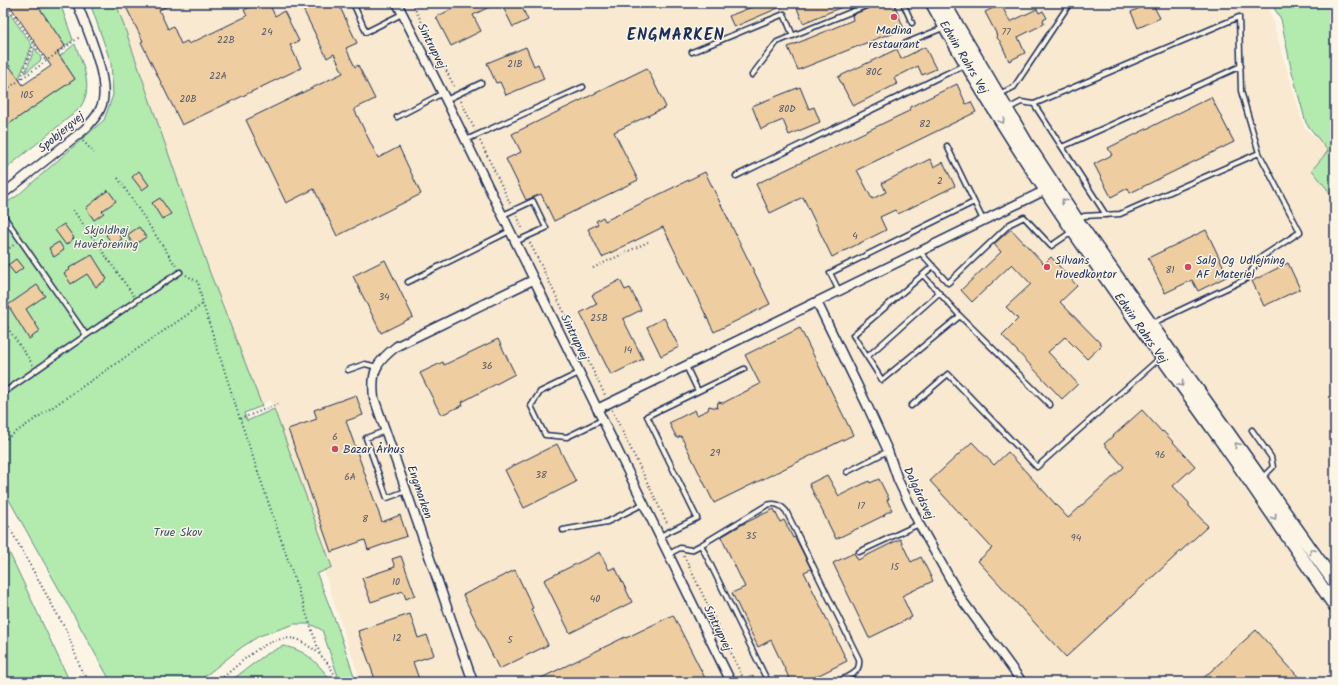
<svg xmlns="http://www.w3.org/2000/svg" width="1338" height="685" font-family="Kalam,sans-serif">
<rect width="100%" height="100%" fill="#fcf5e5"/>
<filter id="ink" filterUnits="userSpaceOnUse"><feTurbulence type="fractalNoise" baseFrequency=".025" numOctaves="2"/><feDisplacementMap in="SourceGraphic" scale="8" xChannelSelector="R" yChannelSelector="G"/><feConvolveMatrix kernelMatrix="1 2 1 2 8 2 1 2 1" color-interpolation-filters="sRGB"/></filter>
<g filter="url(#ink)">
<path fill="#f8e9d0" d="M116,3H1265L1268,6L1304,127L1335,154V682H361L342,627L270,400L257,407Z"/>
<path fill="#b3eaae" stroke="#678c86" d="M36,3H60L73,40L65,46Z
M90,3H116L210,273L262,406L244,413L247,421L274,409L332,567L317,574L338,628L356,682H340L322,630L310,624H295L259,636L242,647L204,677L195,682H111L3,489V205L17,196L104,120L113,95L111,63Z
M1271,3H1335V199L1312,170L1328,151L1306,123L1291,68L1281,19Z
M3,4L32,45L20,76L17,78L5,60L3,61Z
M75,44C82,63 94,87 81,106C79,109 75,112 72,115L3,171V128L75,79L60,56Z
M35,48L41,58L40,61L25,73Z
M3,542L8,550L70,682H3Z
M283,646C306,650 319,663 331,682H229L265,655Z"/>
<path fill="#eecea0" stroke="#1b2f5e" d="M8,3H36L65,46L57,52L75,79L3,128V57L23,85L51,66Z
M124,3H174L159,10L168,29L173,26L181,44L187,41L189,44L247,16L244,10L259,3H269L275,16L284,11L299,41L290,45L301,68L182,125L141,42L143,41Z
M300,3H338L357,43L346,48L355,67L358,65L375,99L354,109L378,158L399,147L421,194L337,236L314,189L286,203L246,120L343,73L334,54L327,58Z
M464,3H497L473,15L481,31L451,46L436,17Z
M501,3H520L528,20L513,27Z
M762,3H790L734,27L729,16Z
M795,3H864L849,9L847,5L803,23Z
M876,3H894L904,29L887,36L886,35L798,70L788,47L853,20L852,15L874,6Z
M1150,3H1152L1160,18L1138,28L1131,12Z
M1001,4L1010,22L1037,9L1039,13L1043,11L1047,18L1043,20L1044,24L1018,37L1025,53L1009,61L1000,41L997,38L996,33L985,12Z
M526,47L534,66L538,64L544,79L506,95L500,82L496,83L487,63Z
M925,47L936,69L922,75L918,66L894,78L897,84L853,106L838,77L897,49L901,59Z
M647,68L666,107L614,132L638,180L554,221L541,194L526,200L506,159L521,152L512,134Z
M957,84L966,104L971,102L976,112L857,170L872,199L886,192L882,183L930,159L934,167L943,162L955,186L898,214L895,210L880,217L886,230L832,257L803,197L770,213L756,184L909,111L910,107Z
M800,87L809,109L814,107L820,122L789,135L783,120L761,129L752,106Z
M1211,97L1234,142L1130,193L1128,188L1111,197L1094,164L1112,155L1108,148Z
M139,171L149,185L142,190L132,177Z
M705,172L770,304L714,332L663,227L602,257L588,229L598,224L596,221L603,217L605,221Z
M108,190L116,201L102,211L104,213L94,220L86,208Z
M160,198L171,214L162,219L152,203Z
M64,224L74,238L66,245L55,230Z
M139,227L146,237L134,245L127,235Z
M115,229L122,239L113,245L106,235Z
M1011,229L1044,264L1051,257L1077,286L1060,302L1102,345L1087,359L1065,337L1048,352L1078,384L1062,399L1002,335L1018,319L1006,307L1031,284L1012,264L972,302L961,290L1001,252L994,244Z
M1206,230L1228,276L1198,291L1192,280L1165,293L1148,258Z
M59,242L64,250L54,257L49,248Z
M92,255L107,279L96,287L87,274L71,284L64,273L70,269L69,268Z
M16,259L23,268L15,274L8,265Z
M385,260L413,317L381,333L353,276Z
M1288,263L1300,289L1264,306L1252,281Z
M620,280L625,290L630,288L641,310L623,319L643,359L611,375L580,313L597,304L592,295Z
M37,285L45,296L26,309L40,331L29,339L8,305Z
M664,318L679,347L661,356L647,327Z
M800,328L853,435L714,503L681,436L677,438L669,423L695,410L697,415L708,410L709,406L717,408L718,402L723,403L760,384L745,355Z
M498,339L515,374L462,402L463,405L441,415L420,373L443,362L444,365Z
M356,395L363,415L346,421L382,522L400,515L407,536L368,550L365,540L331,552L288,429L317,419L314,410Z
M1142,410L1162,432L1163,431L1195,466L1173,486L1189,503V506L1208,526L1066,657L978,561L992,548L930,481L972,442L994,465L1008,452L1068,518L1124,467L1104,444Z
M557,444L576,482L524,508L505,470Z
M827,475L839,496L869,481L870,483L879,479L889,499L887,500L892,510L884,514L885,515L836,539L809,484Z
M774,509L780,522L784,520L793,538L795,537L811,569L804,572L847,661L805,682H791L771,640L758,647L732,593L745,587L721,537L743,524Z
M900,539L911,562L921,557L933,581L902,596L912,617L869,638L833,563L854,553L858,560Z
M600,552L609,570L615,567L632,602L570,633L544,580Z
M401,556L415,595L406,599L403,591L371,602L362,578L395,567L392,559Z
M515,570L533,608L531,609L548,645L499,669L463,595Z
M410,614L418,638L427,635L434,655L413,662L420,682H376L358,631Z
M673,615L707,682H533L625,637L626,638Z
M1256,630L1303,682H1199Z"/>
<g fill="none" stroke-linecap="round" stroke-linejoin="round">
<defs>
<path id="lane" d="M353,3L366,32L402,14
M903,3L912,23
M901,45L943,28
M692,52L784,14L793,36
M752,75L777,42L873,3
M1000,94L1014,87L1070,3
M446,100L481,83
M1034,104L1106,215
M1008,109L1021,102L1034,104L1239,17L1241,91L1259,153L1120,214L1084,216L1079,219
M397,117L443,93
M466,140L583,87
M947,146L983,220
M1062,147L1241,66
M736,176L966,64
M3,215L86,335
M503,215L533,201L546,228L515,242
M920,252L948,283L1010,224L1024,217L1051,246L1073,231
M933,266L853,335L882,380L960,316
M923,275L960,316L1050,405
M408,282L510,231
M839,291L830,273L974,202
M1153,323L1246,279L1260,258L1300,232L1259,153
M867,357L939,293
M686,366L698,391
M348,370L365,364L377,367
M579,373L540,392L531,406L545,435L567,437L602,420
M3,393L137,300L180,272
M911,406L948,374L1037,467L1160,358
M1252,430L1271,457L1273,467L1262,478
M385,431L366,438L387,498L406,491
M847,472L888,451
M563,530L607,522L643,504
M660,536L697,518L647,416L744,369
M701,545L768,682
M859,552L919,524
M669,554L680,548L691,550L701,545L767,505C775,503 780,504 786,511L859,659C861,674 848,676 837,682"/>
<path id="street" d="M397,3L446,100L731,682
M3,194L85,129C91,122 98,116 101,107C112,83 86,27 77,3
M817,302L867,405L888,451L898,480L919,524L962,600L1022,682
M597,409L1050,188
M473,682L374,398C371,371 376,362 397,346L533,280"/>
<path id="secondary" d="M932,3C1013,153 1114,290 1213,429C1255,487 1294,547 1335,606
M944,3L1026,142L1081,226L1335,583"/>
</defs>
<use href="#lane" stroke="#1b2f5e" stroke-width="7"/>
<use href="#street" stroke="#1b2f5e" stroke-width="11"/>
<use href="#secondary" stroke="#1b2f5e" stroke-width="15"/>
<path stroke="#1b2f5e" stroke-width="2" stroke-dasharray="1 3" stroke-linecap="butt" d="M5,3L46,61
M412,3L455,88
M21,78L34,44
M3,92L81,36
M461,101L475,130
M83,141L94,153
M480,141L510,203
M118,178L176,266
M73,210L134,296
M517,216L523,230
M530,243L605,395
M3,253L15,244
M593,268L648,242
M186,275L198,282L203,304L240,419L320,654
M3,321L33,365
M612,410L668,525
M240,419L281,403
M3,441L203,304
M3,516L67,632L82,672L92,682
M684,556L745,682
M217,682C239,666 266,633 296,639C301,640 307,646 312,648C323,656 333,669 338,682"/>
<use href="#lane" stroke="#fcf5e5" stroke-width="4"/>
<use href="#street" stroke="#fcf5e5" stroke-width="8"/>
<use href="#secondary" stroke="#fcf5e5" stroke-width="12"/>
</g>
<defs><path id="oneway-chevron" d="M-2-3.5L2.5 0L-2 3.5" fill="none" stroke-width="1.6" stroke-linecap="round" stroke-linejoin="round"/></defs>
<g stroke="#8c92a2">
<use href="#oneway-chevron" transform="translate(1002 121) rotate(59)"/>
<use href="#oneway-chevron" transform="translate(1064 201) rotate(-124)"/>
<use href="#oneway-chevron" transform="translate(1181 384) rotate(54)"/>
<use href="#oneway-chevron" transform="translate(1237 445) rotate(-126)"/>
<use href="#oneway-chevron" transform="translate(1274 517) rotate(56)"/>
<use href="#oneway-chevron" transform="translate(1312 551) rotate(-126)"/>
</g>
</g>
<g fill="#d1495b" stroke="#fcf5e5" stroke-width="1.5">
<circle cx="894" cy="17" r="4"/>
<circle cx="1047" cy="267" r="4"/>
<circle cx="1188" cy="267" r="4"/>
<circle cx="335" cy="449" r="4"/>
</g>
<g text-anchor="middle" stroke-width="3" stroke-linejoin="round" paint-order="stroke">
<g font-size="10" fill="#50576e">
<text x="267" y="35">24</text>
<text x="1006" y="35">77</text>
<text x="226" y="43">22B</text>
<text x="515" y="67">21B</text>
<text x="874" y="75">80C</text>
<text x="218" y="79">22A</text>
<text x="27" y="98">105</text>
<text x="188" y="102">20B</text>
<text x="787" y="112">80D</text>
<text x="925" y="127">82</text>
<text x="940" y="184">2</text>
<text x="855" y="239">4</text>
<text x="1170" y="273">81</text>
<text x="384" y="300">34</text>
<text x="599" y="321">25B</text>
<text x="628" y="353">14</text>
<text x="487" y="369">36</text>
<text x="335" y="440">6</text>
<text x="715" y="456">29</text>
<text x="1160" y="458">96</text>
<text x="541" y="478">38</text>
<text x="350" y="480">6A</text>
<text x="861" y="509">17</text>
<text x="365" y="522">8</text>
<text x="751" y="539">35</text>
<text x="1076" y="541">94</text>
<text x="895" y="570">15</text>
<text x="396" y="585">10</text>
<text x="595" y="602">40</text>
<text x="397" y="641">12</text>
<text x="510" y="643">5</text>
</g>
<g font-size="12" fill="#1b2f5e" stroke="#fcf5e5" text-anchor="start">
<text x="894" y="34" text-anchor="middle">Madina<tspan x="894" dy="14">restaurant</tspan></text>
<text x="1055" y="264">Silvans<tspan x="1055" dy="14">Hovedkontor</tspan></text>
<text x="1196" y="264">Salg Og Udlejning<tspan x="1196" dy="14">AF Materiel</tspan></text>
<text x="343" y="453">Bazar Århus</text>
</g>
<g font-size="12" fill="#1b2f5e" stroke="#fcf5e5">
<text transform="translate(432 46) rotate(63)" y="4">Sintrupvej</text>
<text transform="translate(964 57) rotate(59)" y="4">Edwin Rahrs Vej</text>
<text transform="translate(61 132) rotate(-40)" y="4">Spobjergvej</text>
<text transform="translate(1141 328) rotate(55)" y="4">Edwin Rahrs Vej</text>
<text transform="translate(575 337) rotate(64)" y="4">Sintrupvej</text>
<text transform="translate(420 492) rotate(71)" y="4">Engmarken</text>
<text transform="translate(919 493) rotate(65)" y="4">Dalgårdsvej</text>
<text transform="translate(718 628) rotate(64)" y="4">Sintrupvej</text>
</g>
<g font-size="12" fill="#39546e" stroke="#fcf5e5">
<text x="106" y="234">Skjoldhøj<tspan x="106" dy="14">Haveforening</tspan></text>
<text x="178" y="536">True Skov</text>
</g>
<g font-size="16" font-weight="bold" letter-spacing="1" fill="#1b2f5e" stroke="#fcf5e5">
<text x="676" y="40">ENGMARKEN</text>
</g>
</g>
<rect width="1338" height="685" fill="none" stroke="#fcf5e5" stroke-width="16"/>
<rect x="8" y="8" width="1322" height="669" fill="none" stroke="#1b2f5e" stroke-width="1.5" filter="url(#ink)"/>
</svg>
